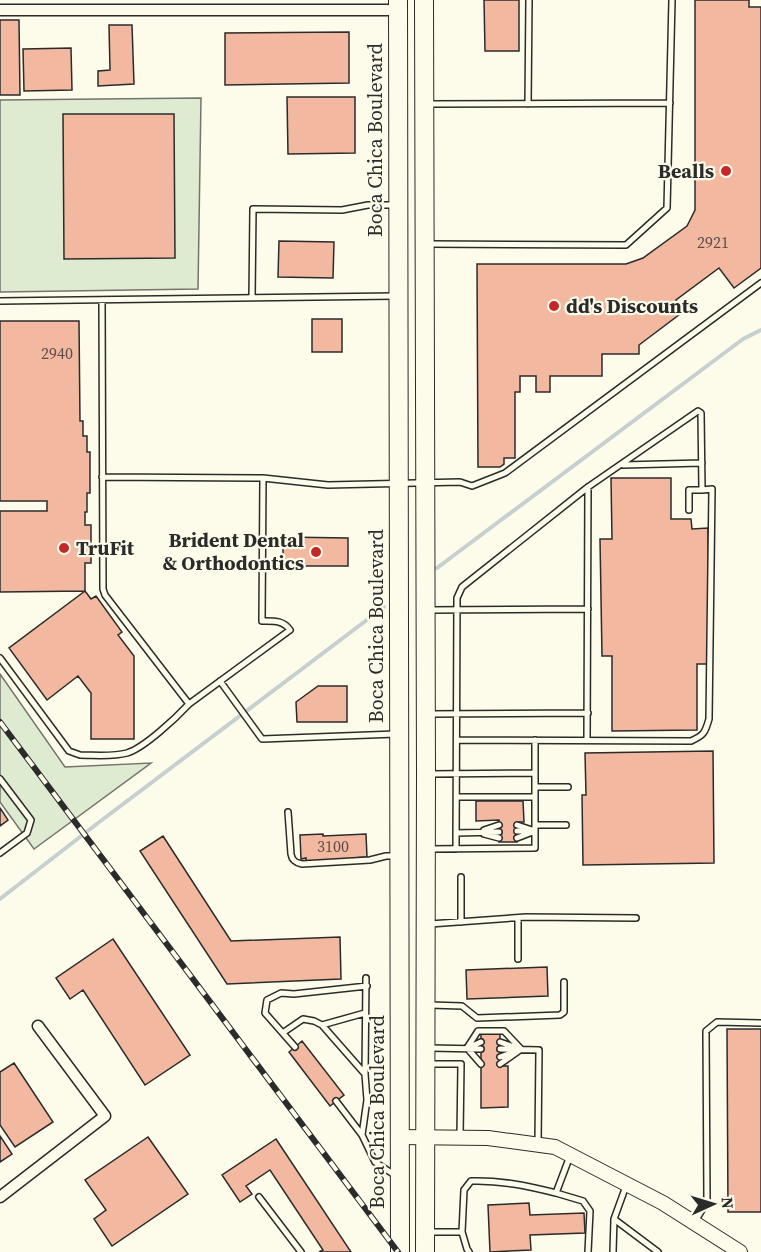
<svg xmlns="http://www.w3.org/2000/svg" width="761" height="1252" font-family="'Source Serif 4',serif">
<rect width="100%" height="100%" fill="#fdfbea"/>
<path fill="#deebd1" stroke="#74746e" stroke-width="1.5" d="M201,98L198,289L0,292V100Z
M0,674L65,767L151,763L34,849L0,802Z"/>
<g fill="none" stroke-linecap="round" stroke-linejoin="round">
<path stroke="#c7d0d0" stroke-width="4" d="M437,568L743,339L761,330
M0,899L98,823L384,607"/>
</g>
<path fill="#f2b8a0" stroke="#2b2b2b" stroke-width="1.5" d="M484,0H519V51H485Z
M695,0H749V7H761V268L734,288L719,268L676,300L684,311L639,345V354H602V376H550V392H536V376H520V392H515V458H504V464L500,467H478L477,264H626L643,258L687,226L695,210Z
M0,20H19L20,95H0Z
M109,25H132L134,84L98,86V71L110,70Z
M349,32V83L225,85V33Z
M71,48L72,90L24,91L23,49Z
M287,97H355V153L288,154Z
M63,114H174L175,258L64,259Z
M279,241L334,242L333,278L278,277Z
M312,319H342V352H312Z
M0,321H79L80,421H83V436H87V452H90V493H87V512H85V525H91V563H85V591L0,592V511H47V501H0Z
M611,478H671V519H691L692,529L708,528L709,664H697V730L612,731V656H602L600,539H612Z
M283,537L348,538V566H283Z
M85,591L91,599L96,596L122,632L118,635L134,656V739H91V693L78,676L47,700L9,648Z
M318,686H347V722H297L296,702Z
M713,751L714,863L583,865L582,795H586L585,753Z
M476,801H523L524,822H517V842H499V820L476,821Z
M0,808L8,820L0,826Z
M323,834V836L366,834L367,857L353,858V859L306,862V858L301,859L300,835Z
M163,836L231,941L340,937L341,979L227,984L140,851Z
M113,939L190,1055L145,1085L83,990L70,999L56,978Z
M547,967L548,996L467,999L466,970Z
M727,1029H761V1212H728Z
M481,1034H500V1066H508V1107L481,1108Z
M302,1041L344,1095L330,1106L289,1052Z
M14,1063L53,1122L15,1147L0,1125V1072Z
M0,1136L12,1154L0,1162Z
M148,1137L188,1194L112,1246L94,1219L106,1210L85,1180Z
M276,1139L351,1252H319L323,1250L270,1170L246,1186L252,1194L240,1202L222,1175Z
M529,1203L530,1215L584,1213L585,1233L530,1235L531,1250L490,1252L488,1205Z"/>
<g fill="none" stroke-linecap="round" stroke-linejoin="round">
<defs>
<path id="service" d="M429,104L670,103
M528,104L529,0
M429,244L626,245L667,208L672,0
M252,298L253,209L342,210L368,205H396
M102,300L103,589L105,595L189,704
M0,301L396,296
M623,465L702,463
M102,477L263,478L328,485L460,482L472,486L505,473L761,283
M689,510V490H702
M430,610L588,609
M0,658L69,751L80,755C95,755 112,757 127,753C144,748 176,718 189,704L290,630C283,620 274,621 262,621L263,478
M220,681L262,739L396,734
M430,714L588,713
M587,740L588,487
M430,774L535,773
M0,779L31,820L27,833L0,853
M535,787H568
M457,797H535
M288,812L291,854C292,861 296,863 302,864L370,860L386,856H397
M517,825L535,831
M535,825H566
M484,830L499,825
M517,831H530
M456,833L499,832
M484,834L499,838
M517,838L535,831
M430,849L535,848V740
M456,849L457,598L462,587L588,487L698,411L701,413L702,490L712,489L709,719C705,733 704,735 691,741L457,740
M461,877V922
M518,918V959
M430,924L526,917L636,918
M430,1005L462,1006L477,1018L560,1015L564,1012V982
M284,1032L303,1019L314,1021L322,1025
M500,1042L517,1048
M295,1047L265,1013L267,1000L281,993L294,994L367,986
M430,1048L481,1049
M467,1048L478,1031H504L521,1049
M467,1048L481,1064
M468,1048L481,1042
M500,1049L539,1050L538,1143
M500,1057L511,1053
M428,1064H461L460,1136
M500,1064L520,1050
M365,1074L366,978
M336,1101L362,1135L375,1162L396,1176
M362,1135L367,1100L365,1074L322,1025L365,1013
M570,1156L556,1193L583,1201L590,1211L588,1252
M626,1186L614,1219L658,1252
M259,1197L301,1252
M694,1223L707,1202L706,1031L717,1022L761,1023
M429,1232H462L467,1249L469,1252
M462,1232L464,1190L471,1181C500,1180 528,1186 556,1193
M613,1252L614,1219"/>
<path id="minor" d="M0,10H398
M0,1197L105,1116L38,1026"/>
<path id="tertiary" d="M399,1137L488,1138L555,1147L663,1203L740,1252"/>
<path id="primary" d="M398,0L400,1252
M424,0L426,774L425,1252"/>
</defs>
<use href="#service" stroke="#2b2b2b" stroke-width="8"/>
<use href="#minor" stroke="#2b2b2b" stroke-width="13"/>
<use href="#tertiary" stroke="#2b2b2b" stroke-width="16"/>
<use href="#primary" stroke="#2b2b2b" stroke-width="20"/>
<use href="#service" stroke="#fdfbea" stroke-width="5"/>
<use href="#minor" stroke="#fdfbea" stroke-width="10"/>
<use href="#tertiary" stroke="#fdfbea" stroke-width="14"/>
<use href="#primary" stroke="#fdfbea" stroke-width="18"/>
<defs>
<path id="rail" d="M0,722L398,1252"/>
</defs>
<use href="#rail" stroke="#2b2b2b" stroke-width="6"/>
<use href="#rail" stroke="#fdfbea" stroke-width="4" stroke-dasharray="11" stroke-linecap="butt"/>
</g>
<g fill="#c62828" stroke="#fdfbea" stroke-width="2">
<circle cx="726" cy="171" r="6"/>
<circle cx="554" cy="306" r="6"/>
<circle cx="64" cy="548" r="6"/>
<circle cx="316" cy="552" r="6"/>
</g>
<g text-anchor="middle" stroke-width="4.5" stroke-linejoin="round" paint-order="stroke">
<g font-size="16" fill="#5d4e48">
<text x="713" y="248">2921</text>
<text x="57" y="359">2940</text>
<text x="333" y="852">3100</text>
</g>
<g font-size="20" fill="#2b2b2b" stroke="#fdfbea">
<text transform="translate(375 140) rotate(-90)" y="7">Boca Chica Boulevard</text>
<text transform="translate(376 626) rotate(-90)" y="7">Boca Chica Boulevard</text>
<text transform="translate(377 1112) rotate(-90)" y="7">Boca Chica Boulevard</text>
</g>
<g font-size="20" font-weight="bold" fill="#2b2b2b" stroke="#fdfbea" text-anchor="end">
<text x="714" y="178">Bealls</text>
<text x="566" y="313" text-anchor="start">dd's Discounts</text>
<text x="304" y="547">Brident Dental<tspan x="304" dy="23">&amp; Orthodontics</tspan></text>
<text x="76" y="555" text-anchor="start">TruFit</text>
</g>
</g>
<g transform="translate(713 1204) rotate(86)" stroke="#fdfbea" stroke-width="4.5" paint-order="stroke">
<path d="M0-4.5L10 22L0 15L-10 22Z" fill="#2b2b2b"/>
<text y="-9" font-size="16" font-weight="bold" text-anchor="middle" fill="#2b2b2b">N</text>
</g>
</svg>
